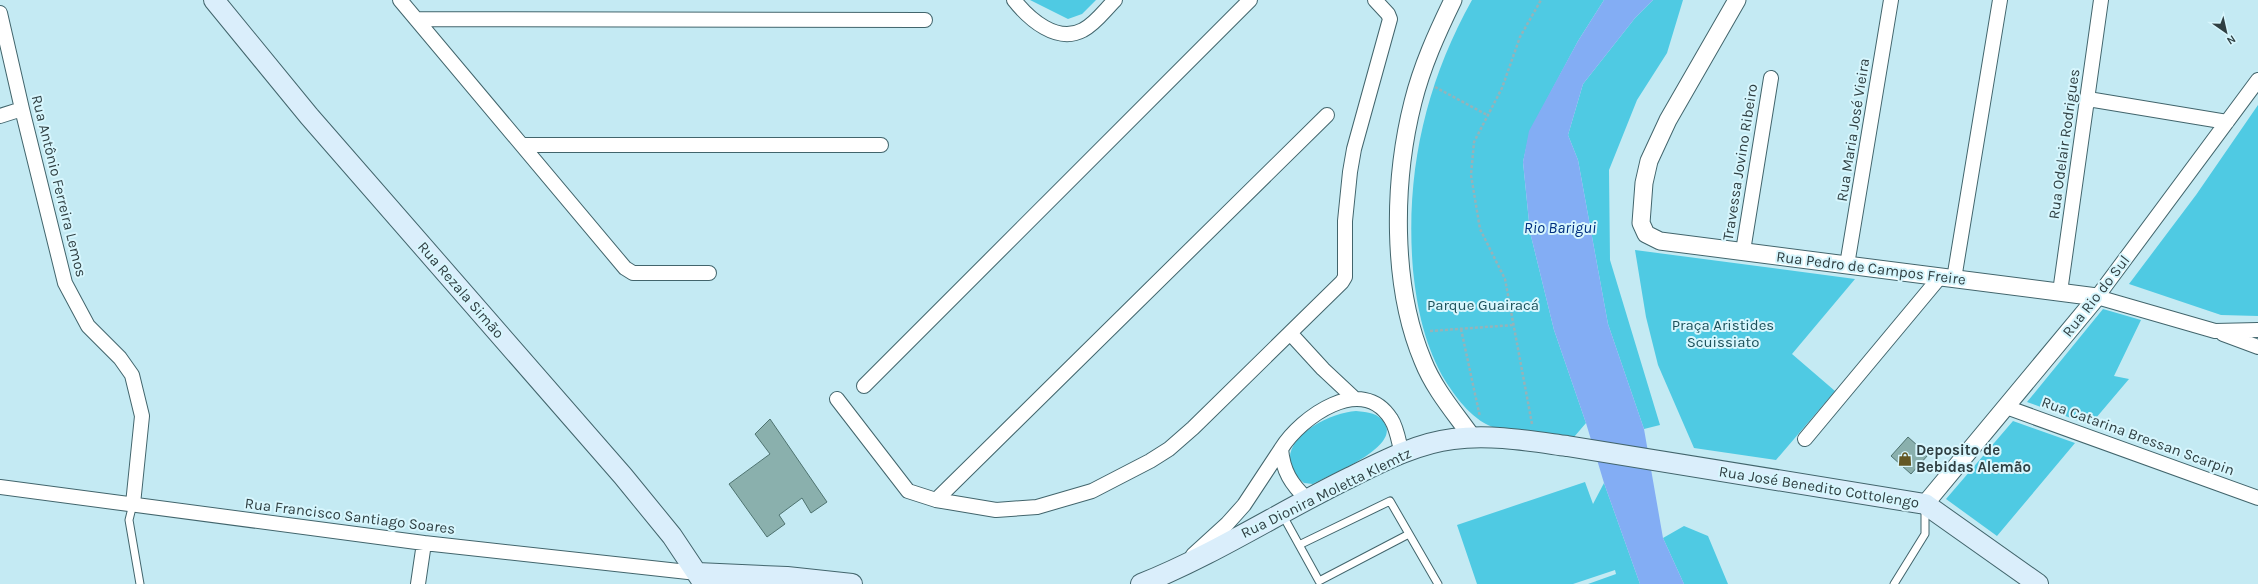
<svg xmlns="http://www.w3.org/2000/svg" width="2258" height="584" font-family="Karla,sans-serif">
<rect width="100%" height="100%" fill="#c4eaf3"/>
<path fill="#4fcae3" d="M1030,0H1096L1082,14L1068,19Z
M1472,0H1604L1578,41L1530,131L1523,162L1530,232L1554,330L1586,423L1574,437C1556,435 1538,433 1520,431C1512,430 1503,431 1496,428C1474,422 1457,399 1446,382C1425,347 1417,309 1413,270C1405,174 1425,84 1472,0Z
M1653,0H1683L1667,53L1637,100L1609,170L1610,260L1660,425L1644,429L1608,324L1578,160L1568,135L1583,84L1635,18Z
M2258,105V316L2221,315L2129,284L2196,195Z
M1635,250L1855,279L1792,354L1835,391L1776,460L1694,448L1658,365L1646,317Z
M2103,309L2141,320L2114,376L2129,379L2090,425L2027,402Z
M1356,411C1368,412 1379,413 1385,424C1399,448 1330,475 1313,484L1304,483C1262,448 1324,413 1356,411Z
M2013,421L2075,443L1997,536L1946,499Z
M1585,482L1593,504L1604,483L1640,584H1588L1616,574L1615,570L1573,584H1477L1457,525Z
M1684,526L1708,536L1728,584H1684L1663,538Z"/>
<path fill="#83adf4" d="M1604,0H1653L1635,18L1583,84L1568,135L1578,160L1608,324L1644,429L1663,538L1684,584H1640L1604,483L1586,423L1554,330L1530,232L1523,162L1529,131L1578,41Z"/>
<path fill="#8ab0ad" stroke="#4e7370" d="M770,419L827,502L811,513L802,498L779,515L785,524L767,537L729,484L770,454L755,434Z
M1908,437L1928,455L1911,474L1891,456Z"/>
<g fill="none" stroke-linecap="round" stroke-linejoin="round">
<defs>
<path id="service" d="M133,504L129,520L140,584
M1282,514L1319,581L1409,534
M1299,545L1390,501L1438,584
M1894,584L1925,534V507"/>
<path id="minor" d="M400,0L625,268L633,273H709
M1014,0C1029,19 1057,44 1083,30C1095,24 1105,10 1115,0
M0,13L22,109L65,283L88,326L120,358L132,375L142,416L133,504
M416,19L925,20
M2258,80L2097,297L2215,331L2258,330
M2088,99L2227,122
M0,116L22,109
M522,145H881
M1743,251L1771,78
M1847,265L1891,0
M1954,279L2000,0
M2060,292L2101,0
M1290,333L1323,369L1354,398
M2223,334L2258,347
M864,386L1250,0
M837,399L908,491L936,500L996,510L1037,507L1092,491L1150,461L1169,449L1193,428L1342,282L1345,277V221L1350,172L1354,149L1390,19L1388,14L1375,0
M2006,407L2258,498
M1805,439L1940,277
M0,487L424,543L697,573
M1307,499C1291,484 1283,471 1281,449C1301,417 1362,373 1391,419C1397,428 1399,443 1402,454
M936,500L1327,115
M1193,555L1227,524L1244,505L1281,449
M418,584L424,543"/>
<path id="tertiary" d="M1453,0C1437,33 1422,66 1413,102C1393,181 1391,285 1423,361C1434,389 1455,413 1472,437
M1737,0L1668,120L1649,161L1644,183L1641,223L1646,234L1660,241L2097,297
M1925,504L2097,297"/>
<path id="secondary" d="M214,0L309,116L623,476L672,536L704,584
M697,573L787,577L852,584
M1141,584C1214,555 1281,511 1351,477C1383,461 1418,443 1453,439C1491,434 1530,441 1567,446L1925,504L2038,584"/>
</defs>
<use href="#service" stroke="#42656c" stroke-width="9"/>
<use href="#minor" stroke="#42656c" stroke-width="16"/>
<use href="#tertiary" stroke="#42656c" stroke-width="19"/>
<use href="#secondary" stroke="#42656c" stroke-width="22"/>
<path stroke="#94b3ba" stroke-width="2.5" stroke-dasharray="3 2" stroke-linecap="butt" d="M1435,87L1489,116
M1461,329L1480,417
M1430,331L1514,325
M1532,424L1505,279L1480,229L1471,175L1474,142L1502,88L1520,37L1541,0"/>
<use href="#service" stroke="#fff" stroke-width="7"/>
<use href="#minor" stroke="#fff" stroke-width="14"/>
<use href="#tertiary" stroke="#fff" stroke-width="17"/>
<use href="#secondary" stroke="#daeefb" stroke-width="20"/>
</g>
<defs>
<symbol id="shop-bare" viewBox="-9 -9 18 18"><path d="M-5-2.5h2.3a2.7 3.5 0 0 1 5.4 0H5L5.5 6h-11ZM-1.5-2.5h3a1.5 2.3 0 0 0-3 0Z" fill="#645824" stroke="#d7f6fd" stroke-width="2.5" paint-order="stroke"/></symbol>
</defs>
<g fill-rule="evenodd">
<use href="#shop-bare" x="1895" y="449" width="20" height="20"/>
</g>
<g text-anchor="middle" stroke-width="4" stroke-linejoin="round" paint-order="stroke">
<g font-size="15" fill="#2f3f42" stroke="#d7f6fd">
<text transform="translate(1853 130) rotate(-81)" y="5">Rua Maria José Vieira</text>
<text transform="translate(2064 144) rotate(-82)" y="5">Rua Odelair Rodrigues</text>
<text transform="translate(1740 162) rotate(-81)" y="5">Travessa Jovino Ribeiro</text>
<text transform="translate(59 186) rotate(76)" y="5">Rua Antônio Ferreira Lemos</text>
<text transform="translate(1871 268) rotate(7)" y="5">Rua Pedro de Campos Freire</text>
<text transform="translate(461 290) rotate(49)" y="5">Rua Rezala Simão</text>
<text transform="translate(2096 296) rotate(-52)" y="5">Rua Rio do Sul</text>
<text transform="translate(2138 436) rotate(20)" y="5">Rua Catarina Bressan Scarpin</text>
<text transform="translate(1819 487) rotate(9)" y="5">Rua José Benedito Cottolengo</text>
<text transform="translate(1326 493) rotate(-26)" y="5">Rua Dionira Moletta Klemtz</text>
<text transform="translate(350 516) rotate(7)" y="5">Rua Francisco Santiago Soares</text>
</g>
<g font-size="15" fill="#1c515b" stroke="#d7f6fd">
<text x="1483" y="310">Parque Guairacá</text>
<text x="1723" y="330">Praça Aristides<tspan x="1723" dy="17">Scuissiato</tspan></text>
</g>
<g font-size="15" font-weight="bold" fill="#2f3f42" stroke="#d7f6fd" text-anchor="start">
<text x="1916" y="455">Deposito de<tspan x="1916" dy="17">Bebidas Alemão</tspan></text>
</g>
<g font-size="16" font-style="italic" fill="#002f7f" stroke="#d7f6fd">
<text x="1560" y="233">Rio Barigui</text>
</g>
</g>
<g transform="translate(2226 32) rotate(146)" stroke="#d7f6fd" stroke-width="3" paint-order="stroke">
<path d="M0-3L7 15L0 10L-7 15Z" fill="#2f3f42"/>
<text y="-6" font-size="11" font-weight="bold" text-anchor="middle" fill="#2f3f42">N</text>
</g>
</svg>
